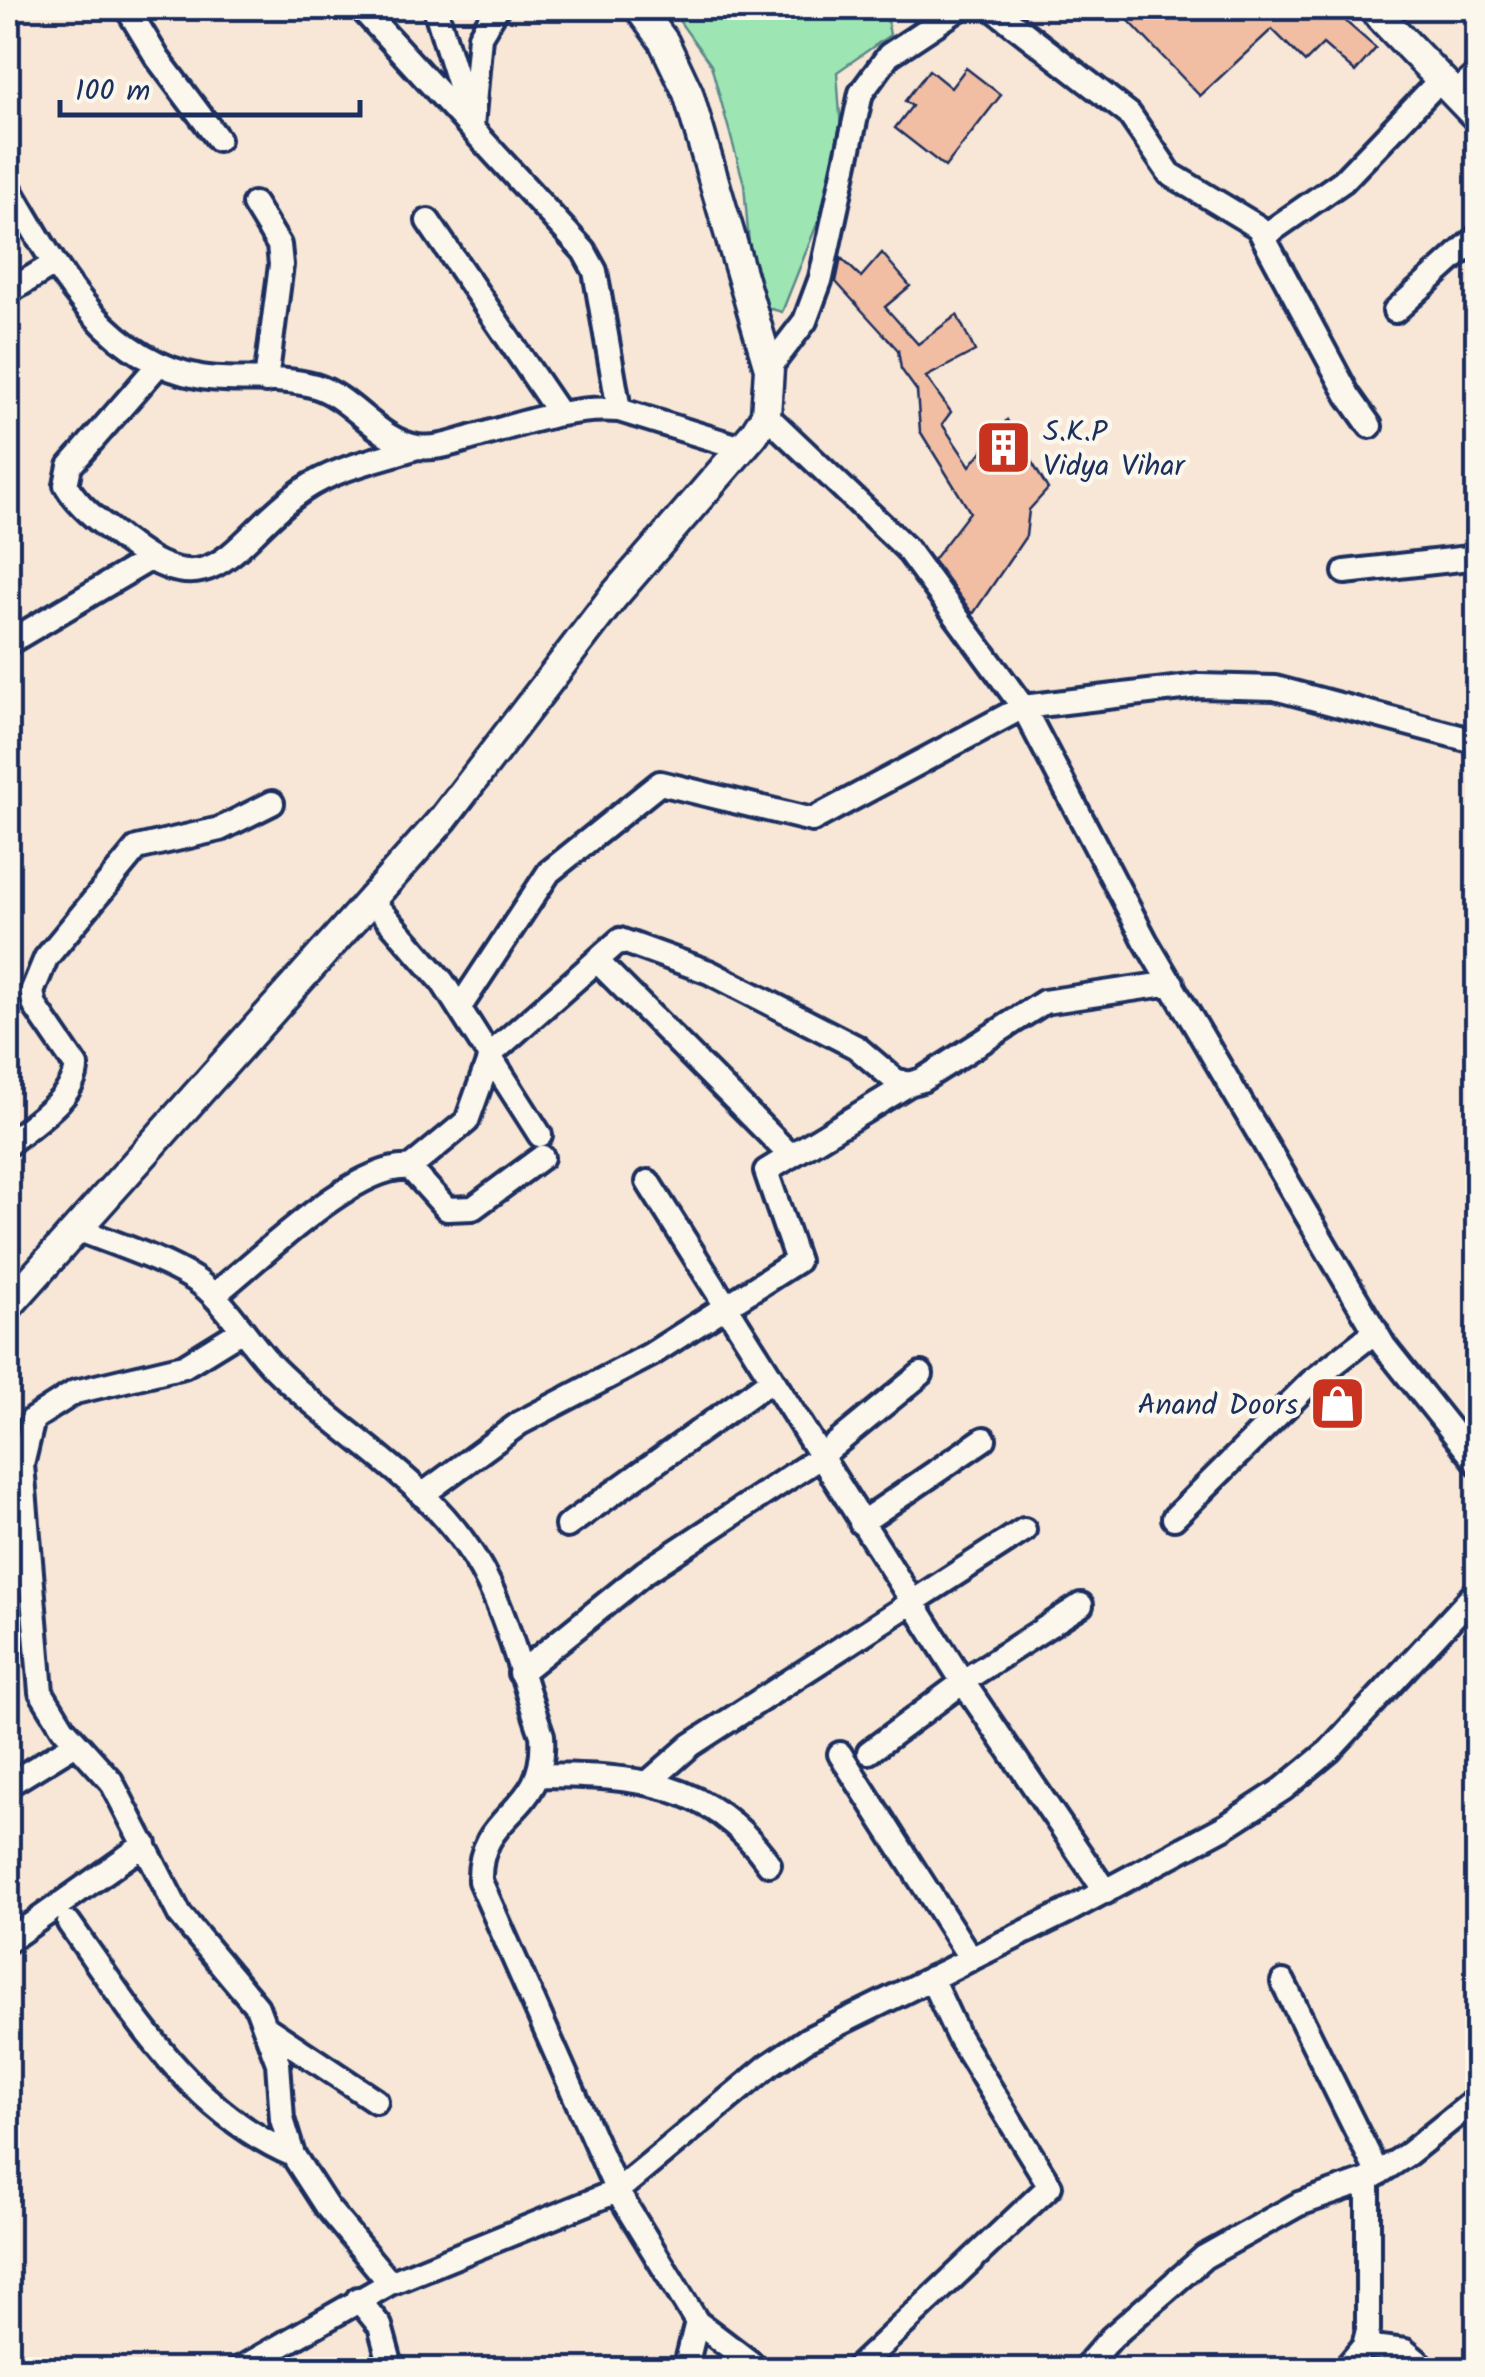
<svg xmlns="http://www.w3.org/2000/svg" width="1485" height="2377" font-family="Kalam,sans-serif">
<rect width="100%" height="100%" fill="#f8e6d6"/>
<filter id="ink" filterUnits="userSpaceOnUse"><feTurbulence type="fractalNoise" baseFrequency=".01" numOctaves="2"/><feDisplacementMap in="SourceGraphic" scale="20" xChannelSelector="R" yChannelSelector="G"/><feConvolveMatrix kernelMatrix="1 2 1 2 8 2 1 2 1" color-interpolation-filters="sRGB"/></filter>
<g filter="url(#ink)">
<path fill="#9de6b4" stroke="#5c8a89" stroke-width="2.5" d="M670,8H885L890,35L837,72L843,159L782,312L754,304L744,184L711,65Z"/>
<path fill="#f1bea3" stroke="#1b2f5e" stroke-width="2.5" d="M1117,8H1338L1348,18L1345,21L1376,48L1355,72L1323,44L1305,62L1272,29L1200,96Z
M966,68L1001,95L945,167L895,128L912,106L905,101L929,70L951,88Z
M882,253L910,286L885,307L918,344L957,315L975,351L926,377L951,412L942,424L970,466L1007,420L1048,489L1029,510L1026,536L973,614L933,560L970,512L920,431L917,391L901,369L898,350L836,282L841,258L861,277Z"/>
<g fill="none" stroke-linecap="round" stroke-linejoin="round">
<defs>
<path id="minor" d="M127,8L158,59L218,139
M361,8L584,251L595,271L619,410
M435,8L472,127L480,36L497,8
M992,8L1129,114L1170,174L1258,227L1348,395L1370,426
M1455,94L1478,73
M8,186C55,265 101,359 201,377C238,383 278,375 315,386C354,398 376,440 418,447C438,450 459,441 478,436C524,423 571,406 619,410L742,448
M254,204L279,245L281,265L266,381
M428,221L559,413
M1264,236L1343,181L1441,79
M8,292L54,264
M1395,311L1478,236
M159,364L70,466L66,485C80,509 104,525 126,542C216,614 235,536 303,490C335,468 381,459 417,447
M769,368L805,321L821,278L861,93L889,55L960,8
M766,415L906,548L1023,707L1145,940L1384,1346L1478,1464
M1345,572L1478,557
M8,643L148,560
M371,900L442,981L540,1135
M597,961L789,1154
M460,1007L549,872L660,783L812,820L1023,707L1199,686L1275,688L1478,742
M8,1144C29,1125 77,1097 76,1066L35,1006L32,992L46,958L137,848L220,829L272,803
M410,1168L467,1121L491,1054L620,940L709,972L856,1047L895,1080L909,1084L922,1080L1044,1002L1172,983
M648,1182L963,1682L1106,1892
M75,1228C114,1244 158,1257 194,1279C222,1296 249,1343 275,1369C339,1433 425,1478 474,1557C507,1609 521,1677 542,1735C548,1817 478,1808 480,1881L617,2191L697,2322L760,2370
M215,1294C259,1260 356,1162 410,1168L447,1209L473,1208L542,1157
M239,1332L184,1366L75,1392L33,1419L22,1465L41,1692L63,1728L111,1781L180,1915L257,2007L278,2063L282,2119L293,2155L326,2206L390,2283
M422,1495L520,1423L650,1355L797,1261L766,1171L909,1084
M1174,1518L1311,1382L1376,1331
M861,1523L984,1439
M567,1526L771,1380
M520,1673L645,1572L820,1457L921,1374
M869,1752L974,1674L1081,1605
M840,1754L971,1959
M541,1775C634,1776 710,1780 769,1864
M651,1780L691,1745L1024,1530
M8,1785L76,1743
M69,1923C132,2012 189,2110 293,2155
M8,1941L145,1844
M1283,1982L1378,2174
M268,2029L376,2101
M358,2299L380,2326L392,2370
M1364,2346L1405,2351L1428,2370
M238,2370L390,2283L617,2191L768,2066L808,2039L1066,1912L1226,1826L1283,1789L1329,1751L1478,1590
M685,2370L697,2322
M855,2370L1050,2186L958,2036L931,1978
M1083,2370L1112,2337L1204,2257L1299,2204L1368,2180L1408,2154L1478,2098
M1344,2370L1364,2346L1368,2330V2180"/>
<path id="major" d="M1372,8L1478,118
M8,1306L443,819L613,597L754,434L766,415L769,368L688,93L664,42L639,8"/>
</defs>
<use href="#minor" stroke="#1b2f5e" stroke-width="30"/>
<use href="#major" stroke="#1b2f5e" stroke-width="35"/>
<use href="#minor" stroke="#fbf7ec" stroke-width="22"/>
<use href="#major" stroke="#fbf7ec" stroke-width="28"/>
</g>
</g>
<defs>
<symbol id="building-square" viewBox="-11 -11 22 22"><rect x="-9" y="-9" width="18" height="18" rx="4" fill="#c8321e" stroke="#fbf7ec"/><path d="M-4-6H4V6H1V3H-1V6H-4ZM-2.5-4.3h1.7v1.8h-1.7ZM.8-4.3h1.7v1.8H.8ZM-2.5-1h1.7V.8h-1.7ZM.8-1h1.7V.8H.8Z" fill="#fff"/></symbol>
<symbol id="shop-square" viewBox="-11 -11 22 22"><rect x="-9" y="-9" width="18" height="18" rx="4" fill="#c8321e" stroke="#fbf7ec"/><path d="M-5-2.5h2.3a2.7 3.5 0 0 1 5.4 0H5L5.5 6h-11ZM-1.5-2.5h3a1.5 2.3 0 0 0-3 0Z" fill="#fff"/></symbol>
</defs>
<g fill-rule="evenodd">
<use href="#building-square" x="972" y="416" width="63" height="63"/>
<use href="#shop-square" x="1306" y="1372" width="63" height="63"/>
</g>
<g text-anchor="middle" stroke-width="9" stroke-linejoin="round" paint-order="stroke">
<g font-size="30" fill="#1b2f5e" stroke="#fbf7ec" text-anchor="start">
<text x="1043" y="441">S.K.P<tspan x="1043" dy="34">Vidya Vihar</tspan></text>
<text x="1298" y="1414" text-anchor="end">Anand Doors</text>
</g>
</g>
<rect width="1485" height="2377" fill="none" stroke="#fbf7ec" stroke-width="40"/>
<rect x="20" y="20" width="1445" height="2337" fill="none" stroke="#1b2f5e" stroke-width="4" filter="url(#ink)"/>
<path d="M60 100v15h300v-15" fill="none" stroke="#1b2f5e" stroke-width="5"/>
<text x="75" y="100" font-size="30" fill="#1b2f5e" stroke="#fbf7ec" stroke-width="8" paint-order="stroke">100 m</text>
</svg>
